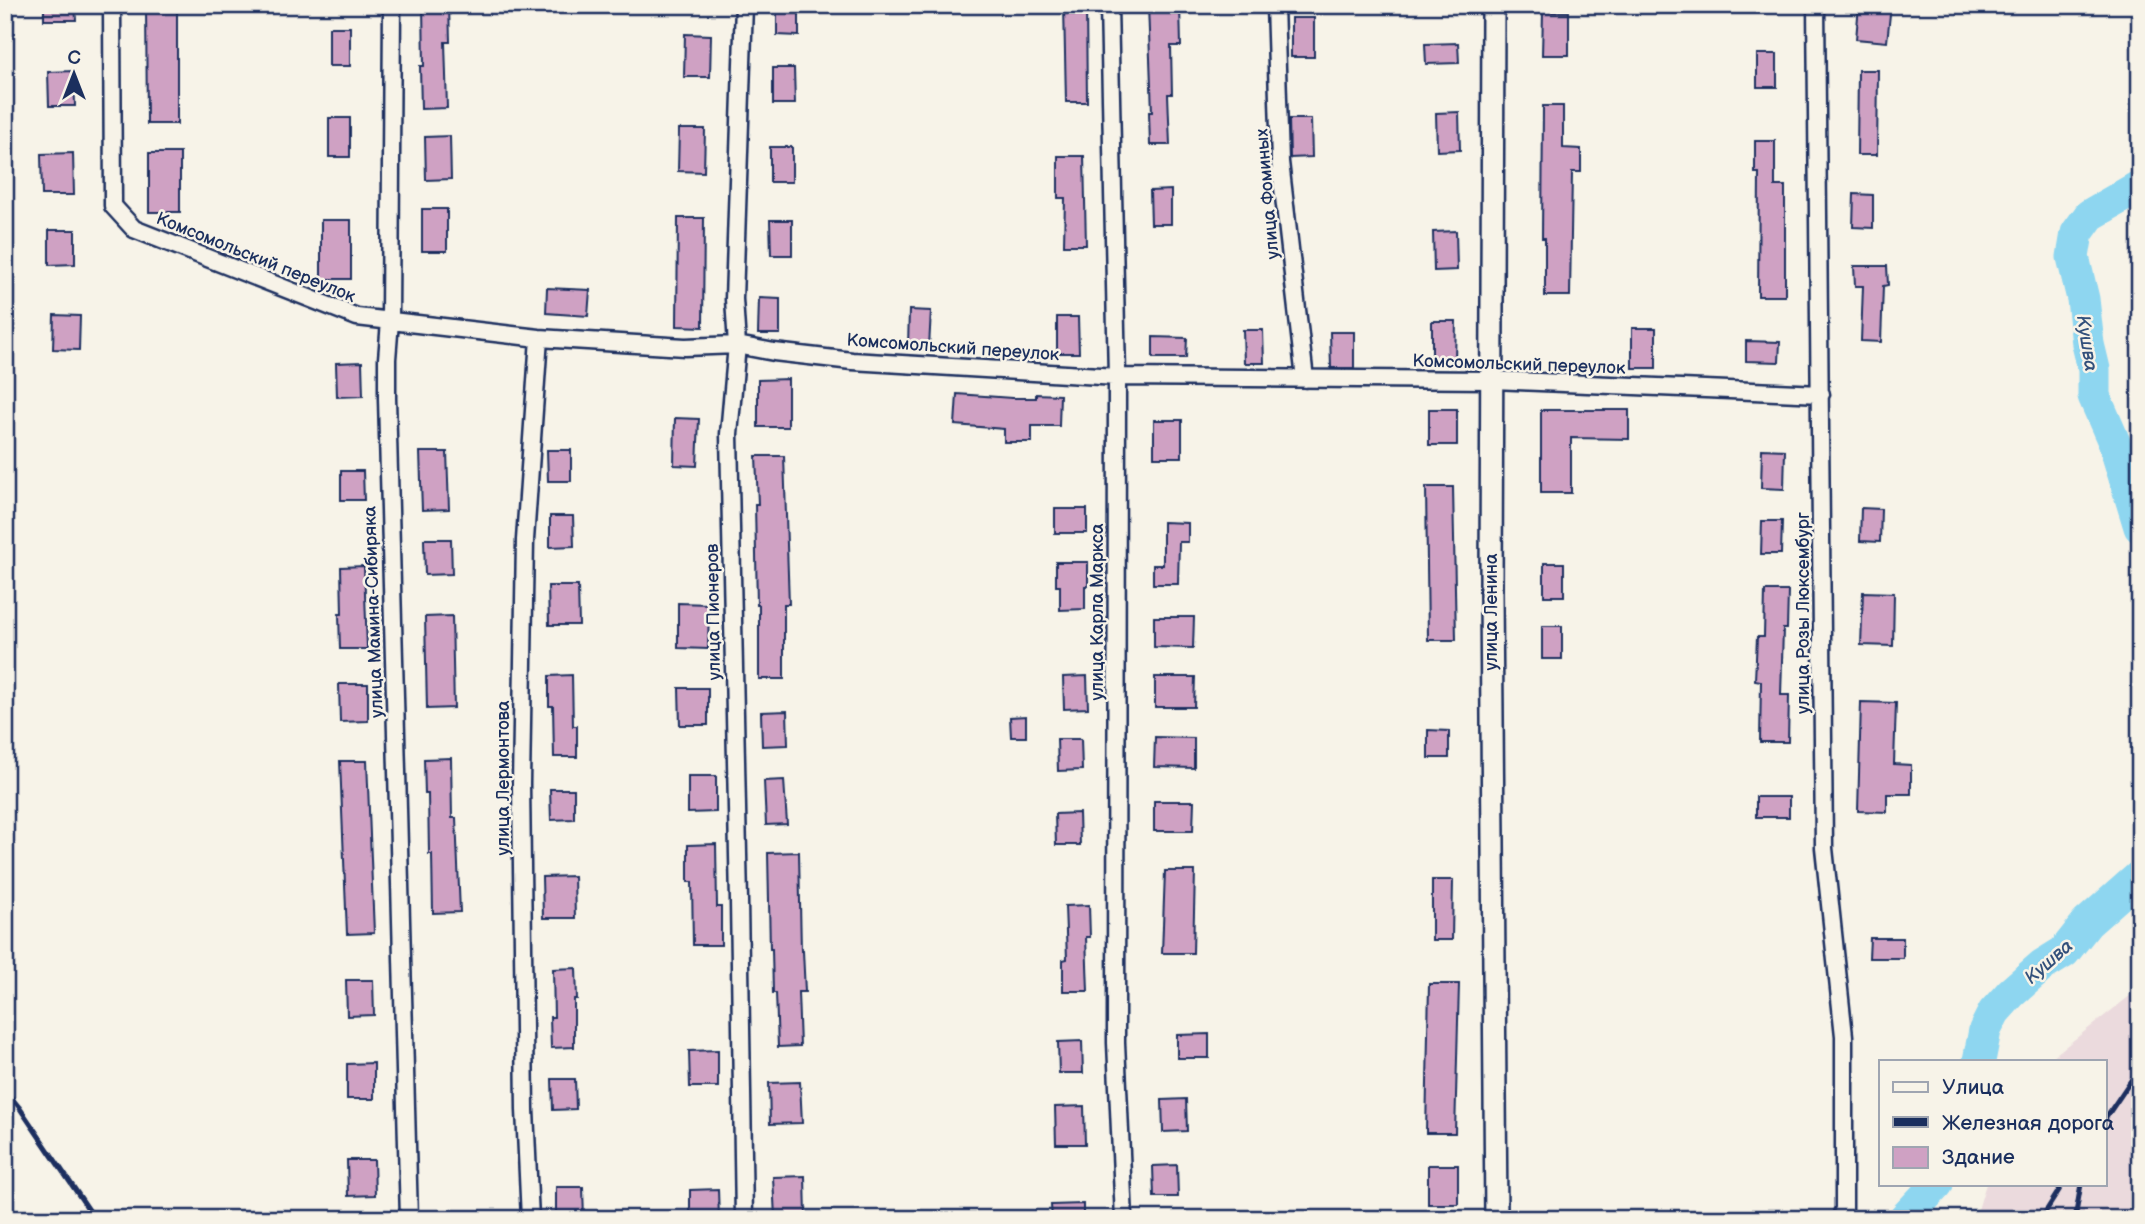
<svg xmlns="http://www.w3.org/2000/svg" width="2145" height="1224" font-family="'Balsamiq Sans',sans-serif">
<rect width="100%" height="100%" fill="#f7f3e8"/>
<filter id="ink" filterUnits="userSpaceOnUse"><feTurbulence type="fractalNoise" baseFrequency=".0143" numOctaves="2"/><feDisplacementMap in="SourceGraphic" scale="14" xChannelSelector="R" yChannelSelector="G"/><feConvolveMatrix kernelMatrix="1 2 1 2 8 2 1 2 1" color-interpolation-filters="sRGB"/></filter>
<g filter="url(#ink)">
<path fill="#ebdadd" d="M2140,988V1219H1975L1986,1184H2105V1061H2047Z"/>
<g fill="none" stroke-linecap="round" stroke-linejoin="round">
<path stroke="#8ed6f0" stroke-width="33" d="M2140,186L2090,215L2077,233L2073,257L2083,299L2088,344L2094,369V396L2114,442L2140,527
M1979,1061L1985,1030L1994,1012L2011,993L2043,965L2064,952L2087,923L2140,876
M1904,1219L1937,1184"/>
</g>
<path fill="#cfa1c3" stroke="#1b2f5e" stroke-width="2" d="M44,5H75L76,20H44Z
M146,5H177V124H147Z
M423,5H449L450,42H445L447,108L421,109L420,66H424Z
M777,5H799V36L777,35Z
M1064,5H1086L1087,102H1066Z
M1148,5H1180L1181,46H1171L1172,94H1168L1170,145H1150L1149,112H1152Z
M1859,5H1891L1887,42L1856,39Z
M1543,12H1569V55H1542Z
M1291,18H1314V57H1291Z
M329,27H350V66H329Z
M685,34L711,35L710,77H684Z
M1458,43L1459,63L1426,64L1425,44Z
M1757,54H1777V87H1757Z
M773,68H794L795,104H773Z
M1858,70H1878L1877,155H1857Z
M74,71L75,106H49L48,72Z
M1543,106H1563V148L1581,149V172H1572L1570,296H1545V238H1542Z
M1459,112L1460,150L1437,151L1436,113Z
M329,118H350V157H329Z
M1289,119H1311L1312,157L1290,158Z
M679,129H705L704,172L678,171Z
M450,136L451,179L426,180L425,137Z
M1755,141H1775V186H1785V296H1758L1759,173H1755Z
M770,147H792V182H770Z
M73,153L74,195H42L41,154Z
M149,153H180V212H149Z
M1058,156H1084L1086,245H1064L1065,198H1058Z
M1171,190V224H1151L1150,191Z
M1854,194L1873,195V228L1853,227Z
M422,209H447V251H422Z
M678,218H704L703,327L677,326Z
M321,220H351V279H321Z
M770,220H792V255H771Z
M49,230H75V264L49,265Z
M1456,231L1457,270L1434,271L1433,232Z
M1854,266H1887L1888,285L1883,286L1881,342L1861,341L1863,286H1855Z
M547,288L590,290L588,316L546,313Z
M759,298L780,299V334H758Z
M909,310L931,311L929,347L908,346Z
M54,315L80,316L79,350L53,349Z
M1057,317H1078L1079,353H1057Z
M1432,321H1456L1455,360H1432Z
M1632,328H1656V368H1632Z
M1243,330H1263L1264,363H1244Z
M1330,332H1354V368H1331Z
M1153,337L1187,338L1186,358H1153Z
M1746,341L1780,342L1779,362L1746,361Z
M362,362L363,396L337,397L336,363Z
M788,379V427H758V380Z
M957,394L1012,398H1036V394L1060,395L1059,426H1032V442H1004V429L955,425Z
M1429,409H1457V445H1429Z
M1541,410H1629V439L1571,438V493H1541Z
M675,418L699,419L697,466L674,465Z
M1154,420H1182V457H1154Z
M1762,449L1785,450L1784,489L1761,488Z
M547,450H571V481H548Z
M420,452H447L449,509L422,510Z
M756,456H784L789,604H784V679H759V605H757L755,504H758Z
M341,471H363L364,500H341Z
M1426,487H1453L1456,640H1428Z
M1861,508L1881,509L1880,542L1860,541Z
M1055,509H1087V533H1055Z
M550,516H573L574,546L550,547Z
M1762,521H1782L1781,554H1761Z
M1163,522L1188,523V542H1179L1178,584H1153V565H1163Z
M424,539H451L452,574L425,575Z
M1056,562H1088V586H1085V609L1060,610V586H1056Z
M1544,563H1564V596H1544Z
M364,566L367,649H340L339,614H342L341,567Z
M548,586H578L579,625H549Z
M1765,591H1788L1787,629H1783L1781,695H1789L1788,742H1760L1761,681L1755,680L1757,637H1764Z
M1863,592L1894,593L1893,646L1861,645Z
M678,603L709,604L708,649L678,648Z
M452,616L454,708L427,709L425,617Z
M1154,617H1194L1193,648L1154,647Z
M1542,626H1562V659H1542Z
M572,675L573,726H577V757H554L553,706H549V676Z
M1087,676L1088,708L1064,709L1063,677Z
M1155,677H1195L1194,707H1155Z
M339,684H368V721L340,722Z
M679,688H708V725H680Z
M1861,702L1896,703L1894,764L1911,765V794H1887V812L1858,811Z
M787,711L788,745L762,746L761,712Z
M1026,716V737H1011L1010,717Z
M1428,730L1449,731V758H1428Z
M1155,737L1194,738V768L1154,767Z
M1057,739H1081L1082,770L1058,771Z
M451,758L452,818H456L460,912L433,913L432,854H429L428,794H425L424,759Z
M340,761H367L374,933L347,934Z
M688,776H716V812L688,813Z
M784,780L787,824L766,825L764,781Z
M550,789H574V819L551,820Z
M1756,797H1789V817H1756Z
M1154,801H1194L1193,831H1154Z
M1079,813L1080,845H1056L1055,814Z
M716,844L717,907H721V945H693L692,882H688V845Z
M799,852L801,951H803L805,992H798L800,1046L778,1047L776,993H773L772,949H770L768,853Z
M1165,871H1195L1193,953H1162Z
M574,876L575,918H543L542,877Z
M1432,880H1453L1452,940H1432Z
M1089,905L1090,937H1086L1088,991H1063V960L1067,959L1065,906Z
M1870,938H1903V958H1869Z
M576,968L577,999H574V1047L551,1048L550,1017H554L553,969Z
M346,980H373L374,1015L347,1016Z
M1429,984H1459L1455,1133H1426Z
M1209,1034V1058H1177V1035Z
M1082,1041L1083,1073H1059L1058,1042Z
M718,1050V1087H690L689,1051Z
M374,1063V1099H347V1064Z
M552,1079H575L576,1109L553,1110Z
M800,1082L802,1123L770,1124L769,1083Z
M1186,1099L1187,1131L1163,1132L1162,1100Z
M1084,1106L1085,1144H1056L1055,1107Z
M347,1160H374L375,1195L348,1196Z
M1177,1165L1178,1197H1154L1153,1166Z
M1428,1165H1458V1204H1428Z
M805,1176L806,1217L775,1218L773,1177Z
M556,1187H583L584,1219H556Z
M718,1189L719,1219H690V1190Z
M1083,1204V1219H1052L1051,1205Z"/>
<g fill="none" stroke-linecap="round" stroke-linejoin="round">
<defs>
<path id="minor" d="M112,5L113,206L134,229L357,317L539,338L685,347L737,345L774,352L852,361L1117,377L1493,380L1821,394
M392,5L390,321L387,359V398L409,1219
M744,5L734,299L737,345L729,434L739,901L744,1219
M1109,5L1117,377L1116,1043L1124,1219
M1275,5L1280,162L1305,379
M1816,5L1824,848L1844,1036V1209L1840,1219
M530,1219L525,1110L521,784L525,540L539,338"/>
<path id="secondary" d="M1493,5L1491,592L1496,1219"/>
</defs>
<use href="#minor" stroke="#1b2f5e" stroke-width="21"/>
<use href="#secondary" stroke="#1b2f5e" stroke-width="26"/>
<use href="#minor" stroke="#f7f3e8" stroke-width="16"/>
<use href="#secondary" stroke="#f7f3e8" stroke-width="21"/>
<path stroke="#1b2f5e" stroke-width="5" d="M5,1090L19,1107L95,1219
M2105,1119L2140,1067
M2041,1219L2063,1184
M2075,1219L2081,1184"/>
</g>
</g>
<g text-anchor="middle" stroke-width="5" stroke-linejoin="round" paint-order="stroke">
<g font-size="18" fill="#1b2f5e" stroke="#f7f3e8">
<text transform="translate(1267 194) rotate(-95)" y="6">улица Фоминых</text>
<text transform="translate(256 257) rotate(22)" y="6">Комсомольский переулок</text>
<text transform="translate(953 347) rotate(4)" y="6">Комсомольский переулок</text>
<text transform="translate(1519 364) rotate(2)" y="6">Комсомольский переулок</text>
<text transform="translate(373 612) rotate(-92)" y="6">улица Мамина-Сибиряка</text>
<text transform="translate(713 612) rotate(-91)" y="6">улица Пионеров</text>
<text transform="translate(1097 612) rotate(-90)" y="6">улица Карла Маркса</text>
<text transform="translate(1491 612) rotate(-90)" y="6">улица Ленина</text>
<text transform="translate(1803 613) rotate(-90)" y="6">улица Розы Люксембург</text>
<text transform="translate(503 778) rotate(-90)" y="6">улица Лермонтова</text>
</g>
<g font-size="19" font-style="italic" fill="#32507b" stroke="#f7f3e8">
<text transform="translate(2088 343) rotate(81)" y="7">Кушва</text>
<text transform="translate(2048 961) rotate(-41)" y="7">Кушва</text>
</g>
</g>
<rect width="2145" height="1224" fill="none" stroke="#f7f3e8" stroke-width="28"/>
<rect x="14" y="14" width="2117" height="1196" fill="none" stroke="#1b2f5e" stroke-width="2.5" filter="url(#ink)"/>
<rect x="1879" y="1060" width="228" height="126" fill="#f7f3e8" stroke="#9fa5b1" stroke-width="2"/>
<rect x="1893" y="1082" width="35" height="10" fill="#f7f3e8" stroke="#9fa5b1" stroke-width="2"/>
<text x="1942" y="1094" font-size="21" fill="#1b2f5e">Улица</text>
<rect x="1893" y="1117" width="35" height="10" fill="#1b2f5e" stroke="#9fa5b1" stroke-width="2"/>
<text x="1942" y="1130" font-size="21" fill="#1b2f5e">Железная дорога</text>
<rect x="1893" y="1147" width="35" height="21" fill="#cfa1c3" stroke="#9fa5b1" stroke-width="2"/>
<text x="1942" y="1164" font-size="21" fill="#1b2f5e">Здание</text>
<g transform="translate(74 74)" stroke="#f7f3e8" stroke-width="5" paint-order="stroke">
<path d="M0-5L12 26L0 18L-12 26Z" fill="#1b2f5e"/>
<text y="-10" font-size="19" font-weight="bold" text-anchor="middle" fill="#1b2f5e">С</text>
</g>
</svg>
